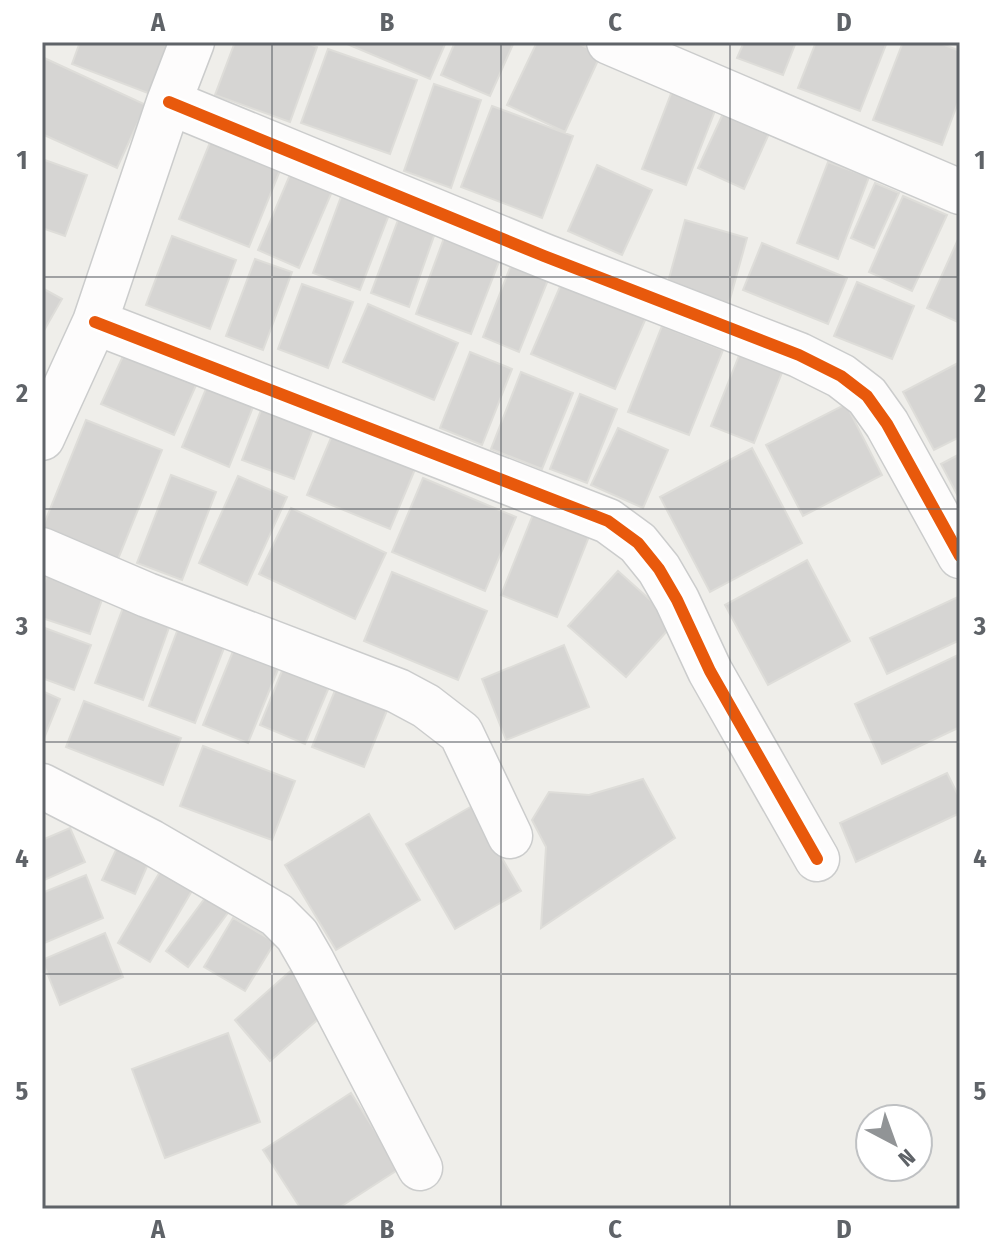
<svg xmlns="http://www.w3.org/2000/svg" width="1002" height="1251" font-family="'Fira Sans Condensed',sans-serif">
<rect width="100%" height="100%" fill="#efeeea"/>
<path fill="#d6d5d3" stroke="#deddd9" stroke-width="2" d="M80,42H167L173,44L153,95L72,64Z
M235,42H305L317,47L290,122L215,95Z
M348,42H446L430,79L347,44Z
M455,42H514L490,96L441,75Z
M537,42H575L601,54L565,132L507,105Z
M744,42H796L783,75L737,58Z
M816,42H887L860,111L798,88Z
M903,42H937L960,51V97L942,145L873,120Z
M328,49L417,80L390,154L301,123Z
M42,57L146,105L117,168L42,134Z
M434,84L481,100L451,188L404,171Z
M674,86L718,103L686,185L642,169Z
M492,106L573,136L542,218L461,187Z
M726,107L772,127L744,189L698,168Z
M213,135L283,163L249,247L179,219Z
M42,159L87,175L65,236L42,228Z
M828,162L869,177L838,259L797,243Z
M597,165L652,190L622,255L568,231Z
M292,170L334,187L299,268L258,250Z
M875,183L899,193L874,248L851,238Z
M342,194L390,212L360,290L313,273Z
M903,196L947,215L912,291L869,272Z
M398,220L435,233L409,307L371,293Z
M685,220L747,238L727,310L665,293Z
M960,235V323L927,308Z
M172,236L236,260L210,329L146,305Z
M444,238L500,259L471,334L416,314Z
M762,243L847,278L828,324L743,290Z
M255,259L292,272L263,350L226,336Z
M513,260L550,275L519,352L483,337Z
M562,282L646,318L615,389L531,354Z
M857,282L914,306L892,359L834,336Z
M302,284L353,302L328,368L278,349Z
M42,288L62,299L42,334Z
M368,304L458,343L434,400L343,362Z
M662,326L723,350L689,435L628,412Z
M129,343L201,374L174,435L101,404Z
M744,343L787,360L754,443L711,426Z
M470,352L512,369L482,445L440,428Z
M960,362V437L934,450L903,392Z
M521,372L573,393L542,469L491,449Z
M208,384L255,402L229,467L182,447Z
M580,394L617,409L587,483L550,469Z
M266,397L318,416L294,479L242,460Z
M846,404L882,475L803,516L766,445Z
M86,420L162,450L114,569L42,529Z
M618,428L668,450L643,508L591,485Z
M333,433L416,467L390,529L307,495Z
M752,448L802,543L710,592L660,497Z
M960,454V500L941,464Z
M171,475L216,492L182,580L137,563Z
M238,476L287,497L247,585L199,563Z
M423,478L516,517L485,591L392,552Z
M291,508L386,553L355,619L259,574Z
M534,512L590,534L557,617L501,595Z
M807,560L850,641L768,685L725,605Z
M49,568L106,588L90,634L42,618V589Z
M618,571L675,622L626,677L568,626Z
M392,572L487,611L458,680L364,641Z
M960,596V640L887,674L870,638Z
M124,605L171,622L143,700L95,683Z
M182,618L229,635L195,723L149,706Z
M42,627L91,645L74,690L42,678Z
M238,639L283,657L248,743L203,725Z
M564,645L589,707L506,740L482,679Z
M960,654V727L882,764L855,704Z
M286,661L332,680L305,744L260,725Z
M338,683L390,703L364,767L312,747Z
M42,691L60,699L42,743Z
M84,701L181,738L163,785L66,747Z
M203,746L295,781L272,840L180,806Z
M947,773L960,799V813L856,862L840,823Z
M643,779L675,838L541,928L546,847L532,820L549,792L589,795Z
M472,806L521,891L455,929L406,844Z
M369,814L420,900L336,950L285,865Z
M70,828L85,862L42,881V840Z
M123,835L155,848L135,894L102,880Z
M161,870L193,889L150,962L118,943Z
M86,875L103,918L42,944V893Z
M208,894L230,910L188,967L166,951Z
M233,918L275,942L245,991L204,967Z
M105,933L123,977L60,1005L42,960Z
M294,968L330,1009L270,1061L235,1020Z
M228,1033L260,1122L165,1158L132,1069Z
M351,1093L399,1169L337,1209H301L263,1150Z"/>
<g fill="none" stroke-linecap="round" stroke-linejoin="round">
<defs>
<path id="minor" d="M609,42L960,192
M169,102L544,256L799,355L841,376L867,396L887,424L960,556
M95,322L608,521L638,543L659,569L677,600L710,671L817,859
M42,438L95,322L169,102L192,42
M42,550L147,595L398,691L426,706L461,733L510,836
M42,786L151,842L277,915L297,935L312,961L420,1168"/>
</defs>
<use href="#minor" stroke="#cbcccc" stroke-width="47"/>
<use href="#minor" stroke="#fdfcfc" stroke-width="44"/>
<defs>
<path id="cycleway" d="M169,102L544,256L799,355L841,376L867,396L887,424L960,556
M95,322L608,521L638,543L659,569L677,600L710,671L817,859"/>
</defs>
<use href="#cycleway" stroke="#fff" stroke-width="17"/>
<use href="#cycleway" stroke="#e8590c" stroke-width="12"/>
</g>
<path fill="none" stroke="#5f6368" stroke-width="2" stroke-opacity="0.55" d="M272,42V1209M501,42V1209M730,42V1209M42,277H960M42,509H960M42,742H960M42,974H960"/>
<rect width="1002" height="1251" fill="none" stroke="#ffffff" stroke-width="88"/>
<g transform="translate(894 1143) rotate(139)"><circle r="38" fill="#ffffff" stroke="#bfc1c3" stroke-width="2"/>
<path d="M0-6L14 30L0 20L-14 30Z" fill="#919496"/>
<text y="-12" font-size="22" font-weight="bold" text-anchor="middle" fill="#5f6368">N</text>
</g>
<rect x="44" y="44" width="914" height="1163" fill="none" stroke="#5f6368" stroke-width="3"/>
<g font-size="26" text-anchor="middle" font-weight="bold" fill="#5f6368">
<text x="158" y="31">A</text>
<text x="387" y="31">B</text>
<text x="615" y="31">C</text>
<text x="844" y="31">D</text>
<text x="22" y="169">1</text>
<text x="980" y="169">1</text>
<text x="22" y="402">2</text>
<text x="980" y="402">2</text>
<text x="22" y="635">3</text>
<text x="980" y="635">3</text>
<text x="22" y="867">4</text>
<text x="980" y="867">4</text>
<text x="22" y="1100">5</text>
<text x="980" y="1100">5</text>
<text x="158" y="1238">A</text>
<text x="387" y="1238">B</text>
<text x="615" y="1238">C</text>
<text x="844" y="1238">D</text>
</g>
</svg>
